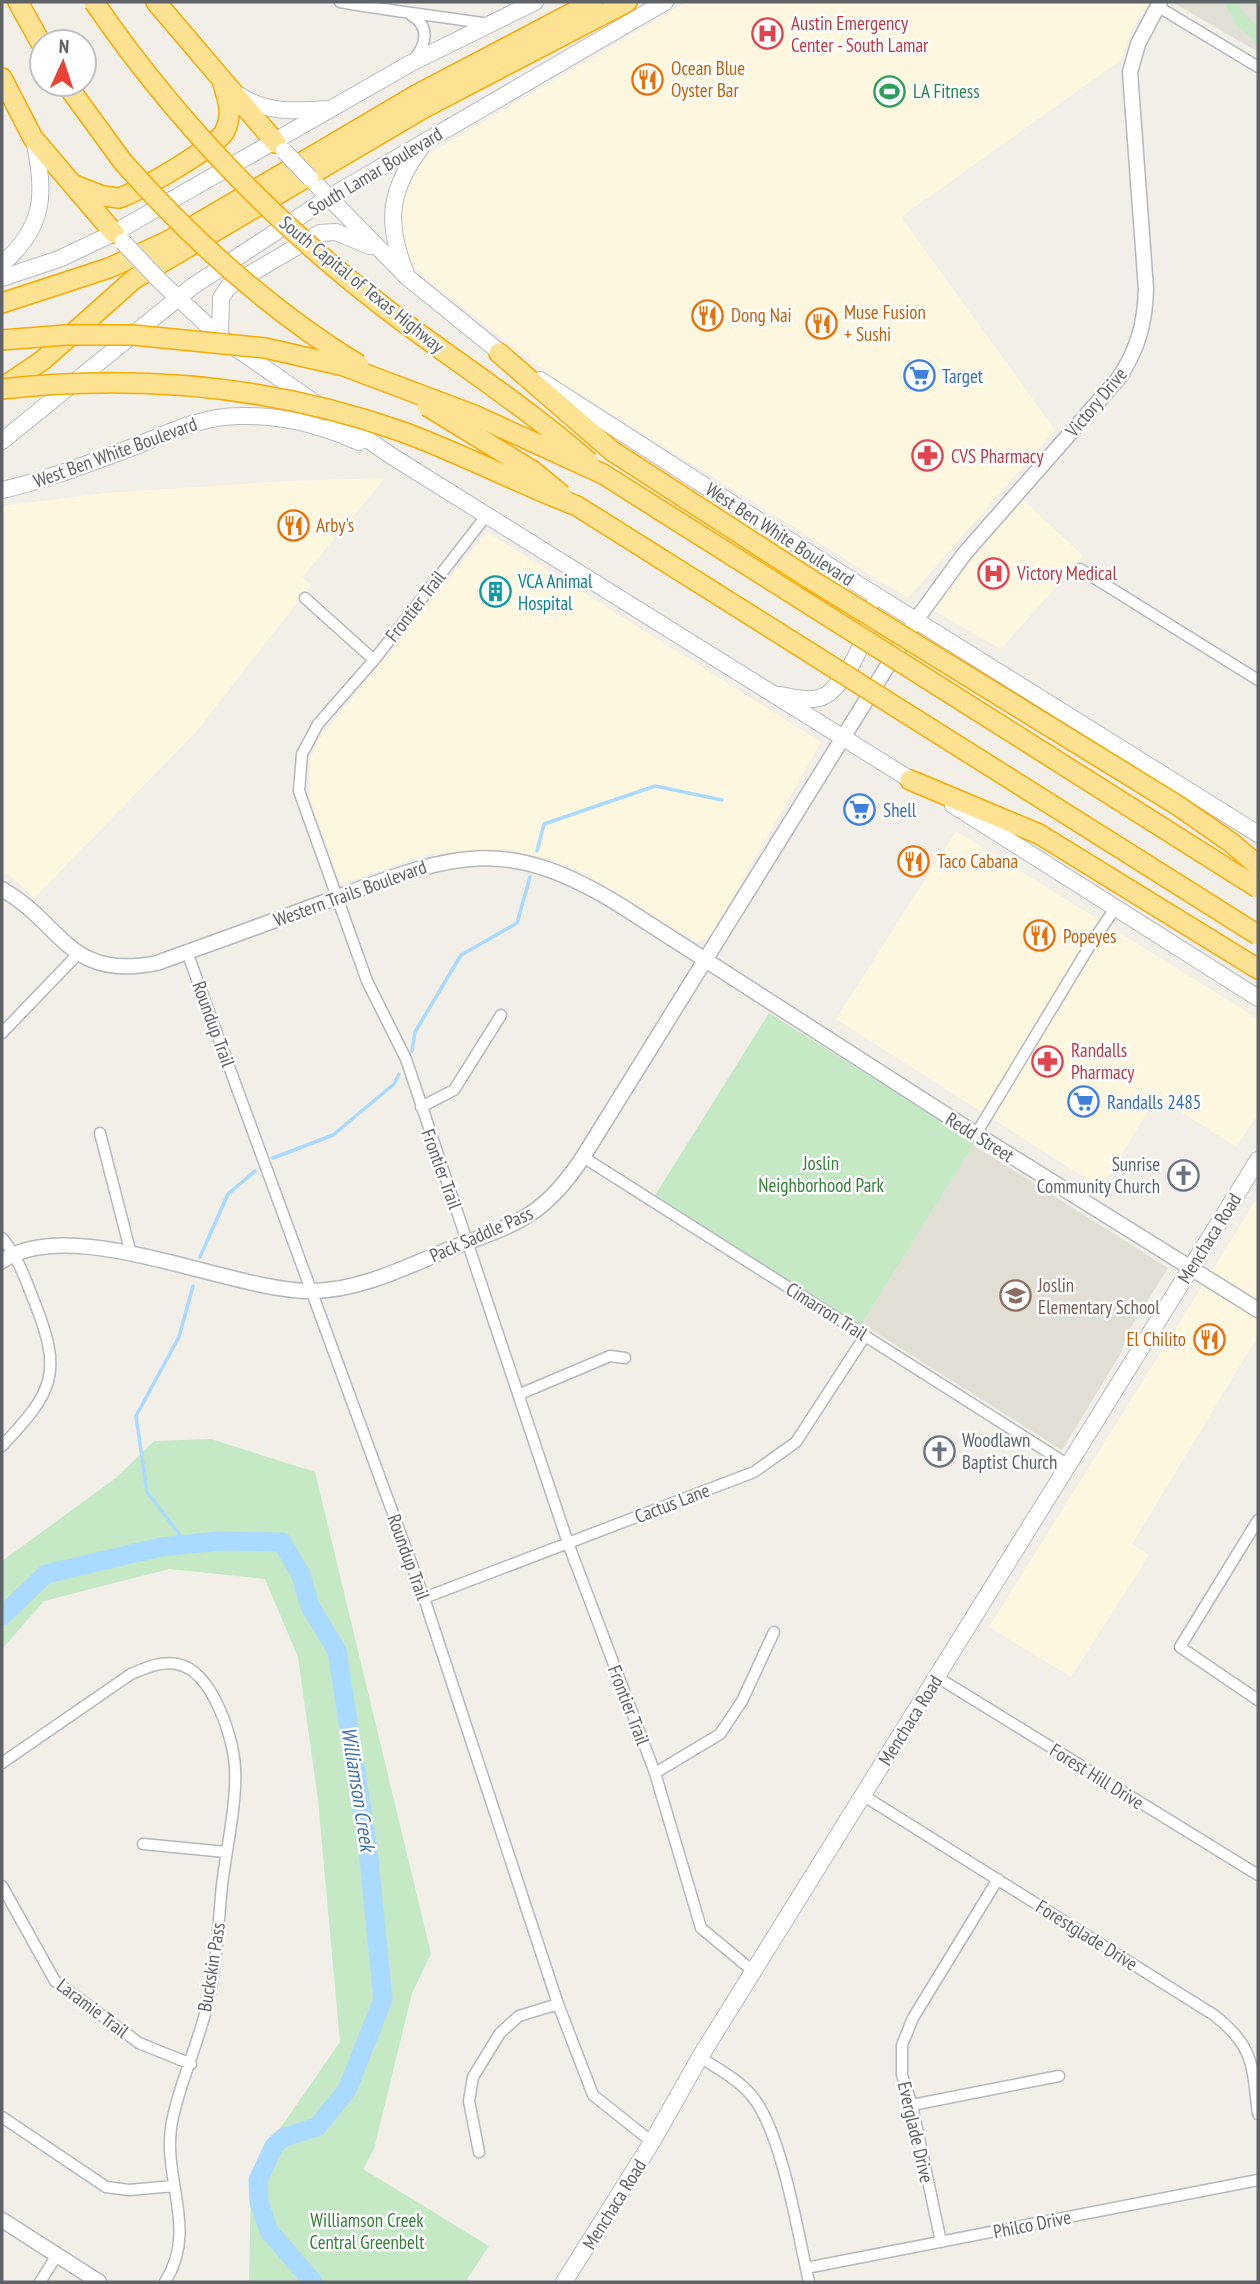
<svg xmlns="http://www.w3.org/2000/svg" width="1260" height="2284" font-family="'PT Sans Narrow',sans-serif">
<rect width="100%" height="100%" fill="#f1efe8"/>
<path fill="#fef7e0" d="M686,2H1149L1132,29L1121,60L901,217L1055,430L908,598L557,380L427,280L410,260L399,235L400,201L426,156Z
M385,478L302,577L311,585L195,733L34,898L12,877L2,873V506L106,493L289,481Z
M1023,500L1083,556L1001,649L931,609Z
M487,532L821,742L710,937L697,942L582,872L553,860L508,849L427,854L341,884L310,800V759L318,741Z
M956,831L1258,1019V1114L1236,1147L1157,1096L1101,1188L836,1019Z
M1258,1197V1336L1132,1544L1149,1555L1071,1677L989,1627Z"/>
<path fill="#e1ded6" d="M1175,2H1258V52L1174,3Z
M973,1145L1168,1268L1129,1330L1121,1353L1062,1450L864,1325L860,1327Z"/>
<path fill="#c5e8c5" d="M1224,2H1238L1243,12L1258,28V44L1235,24Z
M769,1013L975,1142L860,1327L654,1197Z
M211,1439L315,1472L431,1954L412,1993L374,2149L363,2169L489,2246L467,2279L471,2282H249L251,2183L261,2156L340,2042L318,1800L298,1657L265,1579L169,1569L44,1601L2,1649V1561L116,1478L154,1441Z"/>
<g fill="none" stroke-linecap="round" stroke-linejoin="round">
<path stroke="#aadaff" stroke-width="3.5" d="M537,851L544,824L655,786L722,800
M412,1051L415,1032L461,955L517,923L530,877
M273,1158L333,1135L394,1084L399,1074
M200,1257L228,1194L255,1171
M187,1544L147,1492L136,1416L179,1337L193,1286"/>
<path stroke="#aadaff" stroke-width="19" d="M2,1616L46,1574L161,1547L219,1541L282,1542L301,1575L310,1606L337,1651L368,1850L383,1999L347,2090L317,2127L284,2137L274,2146L258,2180L259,2202L269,2231L313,2282"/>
<defs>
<path id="minor" d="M340,2C390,11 439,16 489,24
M1157,6L1258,67
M411,15C430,26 427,44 414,59
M486,516L374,660L318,724L302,754L299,791L367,981L406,1059L568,1543L655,1773L701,1928L754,1972
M1080,569L1258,680
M305,598L374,660
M187,952L424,1598L558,2004L593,2095L652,2142
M2,1033L78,954
M421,1107L454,1090L501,1015
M100,1133L131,1254
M976,1134L1092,942L1116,907
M583,1157L1070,1466
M2,1238C18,1257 25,1278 34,1301C63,1373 54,1391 2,1446
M520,1394L610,1356L625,1358
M1258,1520L1180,1647L1258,1700
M424,1598L754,1472L796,1442L865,1336
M937,1677L1258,1875
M2,1763L131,1674C146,1668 160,1661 177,1664C212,1670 234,1738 235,1769C237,1803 226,1851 222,1885C218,1925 217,1967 207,2006C198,2044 181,2080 173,2117C159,2176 200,2227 165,2282
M655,1773L720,1734L742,1701L774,1632
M864,1796L1214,2015C1255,2047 1252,2066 1258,2114
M143,1844L226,1852
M2,1886L55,1981L139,2043L191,2064
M700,2057C718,2069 738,2079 752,2096C782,2132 798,2234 809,2282
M912,2105L1059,2076
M2,2117L106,2187L129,2190L174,2186
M479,2152L469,2101L473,2077L500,2033L519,2016L558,2004
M941,2242L912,2105L902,2075V2045L913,2018L998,1879
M806,2268L1258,2180
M40,2282L57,2255"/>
<path id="tertiary" d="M2,889C63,924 68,981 157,963C215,942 274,921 332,899C454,854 504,833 623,907L976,1134L1258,1310
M2,1261C72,1213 229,1291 311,1291C360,1291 408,1266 452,1248C516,1224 544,1217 583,1157L916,620L965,553L1118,379C1138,350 1145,323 1146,289L1130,72L1138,44L1160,2
M2,2220L99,2282"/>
<path id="secondary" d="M239,95C267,114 296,111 329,109
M310,178L407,277L507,358
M2,264C45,227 46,193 34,140
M405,271C385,221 390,189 422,146
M2,278L59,259L114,233L411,63L535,2
M161,282L220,337L390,455L919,785
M220,337L221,298L228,287L320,233L336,232L370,246
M540,380L856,583L1258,834
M2,441L193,286L328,198L665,2
M2,490C47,480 90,463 133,447C168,433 202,416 240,416C283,415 320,425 359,442
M779,695C792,697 809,702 822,697C843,689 873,630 870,608
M953,805L1258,998
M564,2282L652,2142L700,2057L1258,1160"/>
<path id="motorway" d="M18,2L42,45
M156,2L276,143
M2,78L33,138L114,233
M66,84L123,162
M72,184L103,196L119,198C138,192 218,146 225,131C233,114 228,100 223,84
M2,303L109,268L168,241L418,94L593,2
M499,353L612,451L810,579
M2,388L43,360L134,279L422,109L627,2
M910,780L1039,834L1258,969"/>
</defs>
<use href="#minor" stroke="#b5b8bc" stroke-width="13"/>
<use href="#tertiary" stroke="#b5b8bc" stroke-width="17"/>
<use href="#secondary" stroke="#b6babf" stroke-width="18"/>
<use href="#motorway" stroke="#f9ab00" stroke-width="22"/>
<use href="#minor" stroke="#fff" stroke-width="10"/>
<use href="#tertiary" stroke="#fff" stroke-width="14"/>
<use href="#secondary" stroke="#fff" stroke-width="16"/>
<use href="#motorway" stroke="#fde293" stroke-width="19"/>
<defs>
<path id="secondary-bridge" d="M284,151L310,178
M123,242L161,282"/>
<path id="motorway-bridge" d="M94,2C177,123 281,230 398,318C462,366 529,409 589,462
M123,162C193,241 269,310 359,365
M2,340L66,335H133L265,348L344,366L474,415L603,474L1258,888
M2,389C136,374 272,386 400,431C461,453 517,483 577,506L1258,935
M427,406L533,471L562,495
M810,579L1177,805L1233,844L1258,866"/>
</defs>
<use href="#secondary-bridge" stroke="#b6babf" stroke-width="18" stroke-linecap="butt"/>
<use href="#motorway-bridge" stroke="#f9ab00" stroke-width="22" stroke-linecap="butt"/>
<use href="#secondary-bridge" stroke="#fff" stroke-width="16"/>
<use href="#motorway-bridge" stroke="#fde293" stroke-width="19"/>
</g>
<defs>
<symbol id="hospital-ring" viewBox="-11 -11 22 22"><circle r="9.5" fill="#fff" stroke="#e0444e" stroke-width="1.5"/><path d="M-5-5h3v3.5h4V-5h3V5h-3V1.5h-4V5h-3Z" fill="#e0444e"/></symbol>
<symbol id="restaurant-ring" viewBox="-11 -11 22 22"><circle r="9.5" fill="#fff" stroke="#e8710a" stroke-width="1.5"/><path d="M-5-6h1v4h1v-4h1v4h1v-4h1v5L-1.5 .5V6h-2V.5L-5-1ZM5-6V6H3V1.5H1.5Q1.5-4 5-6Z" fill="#e8710a"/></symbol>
<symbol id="stadium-ring" viewBox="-11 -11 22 22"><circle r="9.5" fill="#fff" stroke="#2e9e5b" stroke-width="1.5"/><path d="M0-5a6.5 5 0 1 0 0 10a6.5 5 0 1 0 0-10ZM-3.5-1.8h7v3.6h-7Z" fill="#2e9e5b"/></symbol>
<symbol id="supermarket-ring" viewBox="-11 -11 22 22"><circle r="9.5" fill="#fff" stroke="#3f7fe0" stroke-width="1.5"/><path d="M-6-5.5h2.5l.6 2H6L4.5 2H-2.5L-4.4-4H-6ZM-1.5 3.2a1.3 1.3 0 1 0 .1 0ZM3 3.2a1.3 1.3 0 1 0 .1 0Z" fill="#3f7fe0"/></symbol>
<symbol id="pharmacy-ring" viewBox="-11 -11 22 22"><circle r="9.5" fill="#fff" stroke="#e0444e" stroke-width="1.5"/><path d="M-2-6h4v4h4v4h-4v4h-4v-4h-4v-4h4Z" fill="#e0444e"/></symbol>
<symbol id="building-ring" viewBox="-11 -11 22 22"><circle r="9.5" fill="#fff" stroke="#0f9aa8" stroke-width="1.5"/><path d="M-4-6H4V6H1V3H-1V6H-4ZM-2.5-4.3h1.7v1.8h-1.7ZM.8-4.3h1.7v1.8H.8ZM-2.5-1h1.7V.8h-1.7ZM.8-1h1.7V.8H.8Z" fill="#0f9aa8"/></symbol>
<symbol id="church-ring" viewBox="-11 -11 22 22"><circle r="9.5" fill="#fff" stroke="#6b7280" stroke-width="1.5"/><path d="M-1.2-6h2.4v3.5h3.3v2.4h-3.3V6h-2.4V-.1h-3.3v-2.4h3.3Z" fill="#6b7280"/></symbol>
<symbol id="school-ring" viewBox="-11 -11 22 22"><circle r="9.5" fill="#fff" stroke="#8d6e63" stroke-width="1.5"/><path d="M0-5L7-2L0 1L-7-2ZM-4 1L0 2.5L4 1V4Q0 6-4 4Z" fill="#8d6e63"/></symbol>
</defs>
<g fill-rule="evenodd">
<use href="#hospital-ring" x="750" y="16" width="35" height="35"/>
<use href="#restaurant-ring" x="630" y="62" width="35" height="35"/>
<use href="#stadium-ring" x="872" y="74" width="35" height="35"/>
<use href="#restaurant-ring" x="690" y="298" width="35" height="35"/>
<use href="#restaurant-ring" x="804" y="306" width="35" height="35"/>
<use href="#supermarket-ring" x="902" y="358" width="35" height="35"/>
<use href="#pharmacy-ring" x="910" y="438" width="35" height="35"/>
<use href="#restaurant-ring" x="276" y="508" width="35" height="35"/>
<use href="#hospital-ring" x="976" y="556" width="35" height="35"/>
<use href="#building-ring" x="478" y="574" width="35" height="35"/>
<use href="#supermarket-ring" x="842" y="792" width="35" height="35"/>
<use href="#restaurant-ring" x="896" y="844" width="35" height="35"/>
<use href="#restaurant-ring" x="1022" y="918" width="35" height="35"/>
<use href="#pharmacy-ring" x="1030" y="1044" width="35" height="35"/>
<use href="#supermarket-ring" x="1066" y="1084" width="35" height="35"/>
<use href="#church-ring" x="1166" y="1158" width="35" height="35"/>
<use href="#school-ring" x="998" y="1278" width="35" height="35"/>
<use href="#restaurant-ring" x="1192" y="1322" width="35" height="35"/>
<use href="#church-ring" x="922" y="1434" width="35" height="35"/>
</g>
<g text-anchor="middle" stroke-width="5" stroke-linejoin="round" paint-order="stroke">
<g font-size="19" fill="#be3a42" stroke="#fff" text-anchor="start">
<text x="791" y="30">Austin Emergency<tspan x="791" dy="22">Center - South Lamar</tspan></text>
<text x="951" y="463">CVS Pharmacy</text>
<text x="1017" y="580">Victory Medical</text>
<text x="1071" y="1057">Randalls<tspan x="1071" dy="22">Pharmacy</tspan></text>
</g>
<g font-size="19" fill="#c56008" stroke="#fff" text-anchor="start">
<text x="671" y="75">Ocean Blue<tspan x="671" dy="22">Oyster Bar</tspan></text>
<text x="844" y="319">Muse Fusion<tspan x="844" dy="22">+ Sushi</tspan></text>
<text x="731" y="322">Dong Nai</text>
<text x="316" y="532">Arby's</text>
<text x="937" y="868">Taco Cabana</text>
<text x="1063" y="943">Popeyes</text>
<text x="1186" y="1346" text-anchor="end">El Chilito</text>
</g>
<g font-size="19" fill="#27864d" stroke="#fff" text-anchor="start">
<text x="913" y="98">LA Fitness</text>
</g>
<g font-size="19" fill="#5f6368" stroke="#fff">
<text transform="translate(375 171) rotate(-31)" y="7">South Lamar Boulevard</text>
<text transform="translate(362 284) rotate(39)" y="7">South Capital of Texas Highway</text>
<text transform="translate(1096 402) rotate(-50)" y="7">Victory Drive</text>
<text transform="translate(115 452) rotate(-20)" y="7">West Ben White Boulevard</text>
<text transform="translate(780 534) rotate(33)" y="7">West Ben White Boulevard</text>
<text transform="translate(415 606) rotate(-52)" y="7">Frontier Trail</text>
<text transform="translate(350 893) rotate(-20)" y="7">Western Trails Boulevard</text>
<text transform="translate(214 1024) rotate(70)" y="7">Roundup Trail</text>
<text transform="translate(980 1137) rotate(32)" y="7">Redd Street</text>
<text transform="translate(442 1169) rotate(70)" y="7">Frontier Trail</text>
<text transform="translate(481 1234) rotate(-24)" y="7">Pack Saddle Pass</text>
<text transform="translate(1209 1238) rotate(-58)" y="7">Menchaca Road</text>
<text transform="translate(827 1311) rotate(32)" y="7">Cimarron Trail</text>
<text transform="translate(672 1503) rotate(-21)" y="7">Cactus Lane</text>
<text transform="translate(409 1557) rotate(70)" y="7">Roundup Trail</text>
<text transform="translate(629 1705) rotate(69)" y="7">Frontier Trail</text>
<text transform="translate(910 1720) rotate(-58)" y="7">Menchaca Road</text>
<text transform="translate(1097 1776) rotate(32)" y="7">Forest Hill Drive</text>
<text transform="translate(1087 1935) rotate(32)" y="7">Forestglade Drive</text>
<text transform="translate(211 1967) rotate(-81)" y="7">Buckskin Pass</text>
<text transform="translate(93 2008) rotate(37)" y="7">Laramie Trail</text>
<text transform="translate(916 2132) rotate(77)" y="7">Everglade Drive</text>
<text transform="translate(614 2204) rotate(-58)" y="7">Menchaca Road</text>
<text transform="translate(1032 2224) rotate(-11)" y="7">Philco Drive</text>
</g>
<g font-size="19" fill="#366cbe" stroke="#fff" text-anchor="start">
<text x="942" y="383">Target</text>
<text x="883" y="817">Shell</text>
<text x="1107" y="1109">Randalls 2485</text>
</g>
<g font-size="19" fill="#0d838f" stroke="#fff" text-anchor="start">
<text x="518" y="588">VCA Animal<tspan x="518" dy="22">Hospital</tspan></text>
</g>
<g font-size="19" fill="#348238" stroke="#fff">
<text x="821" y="1170">Joslin<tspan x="821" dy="22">Neighborhood Park</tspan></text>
<text x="367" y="2227">Williamson Creek<tspan x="367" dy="22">Central Greenbelt</tspan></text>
</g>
<g font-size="19" fill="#5b616d" stroke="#fff" text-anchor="end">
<text x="1160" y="1171">Sunrise<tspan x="1160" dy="22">Community Church</tspan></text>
<text x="962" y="1447" text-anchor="start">Woodlawn<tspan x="962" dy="22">Baptist Church</tspan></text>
</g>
<g font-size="19" fill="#785e54" stroke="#fff" text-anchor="start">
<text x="1038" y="1292">Joslin<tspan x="1038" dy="22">Elementary School</tspan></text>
</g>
<g font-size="21" font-style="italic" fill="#4174aa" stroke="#fff">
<text transform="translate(358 1789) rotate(81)" y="7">Williamson Creek</text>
</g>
</g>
<rect width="1260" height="2284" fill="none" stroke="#5f6368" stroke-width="7"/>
<g transform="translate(63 63) rotate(3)"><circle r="33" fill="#ffffff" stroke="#bfc1c3" stroke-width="2"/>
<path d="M0-5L12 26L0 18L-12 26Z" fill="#ea4335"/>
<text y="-10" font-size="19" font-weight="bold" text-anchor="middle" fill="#5f6368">N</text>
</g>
</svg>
